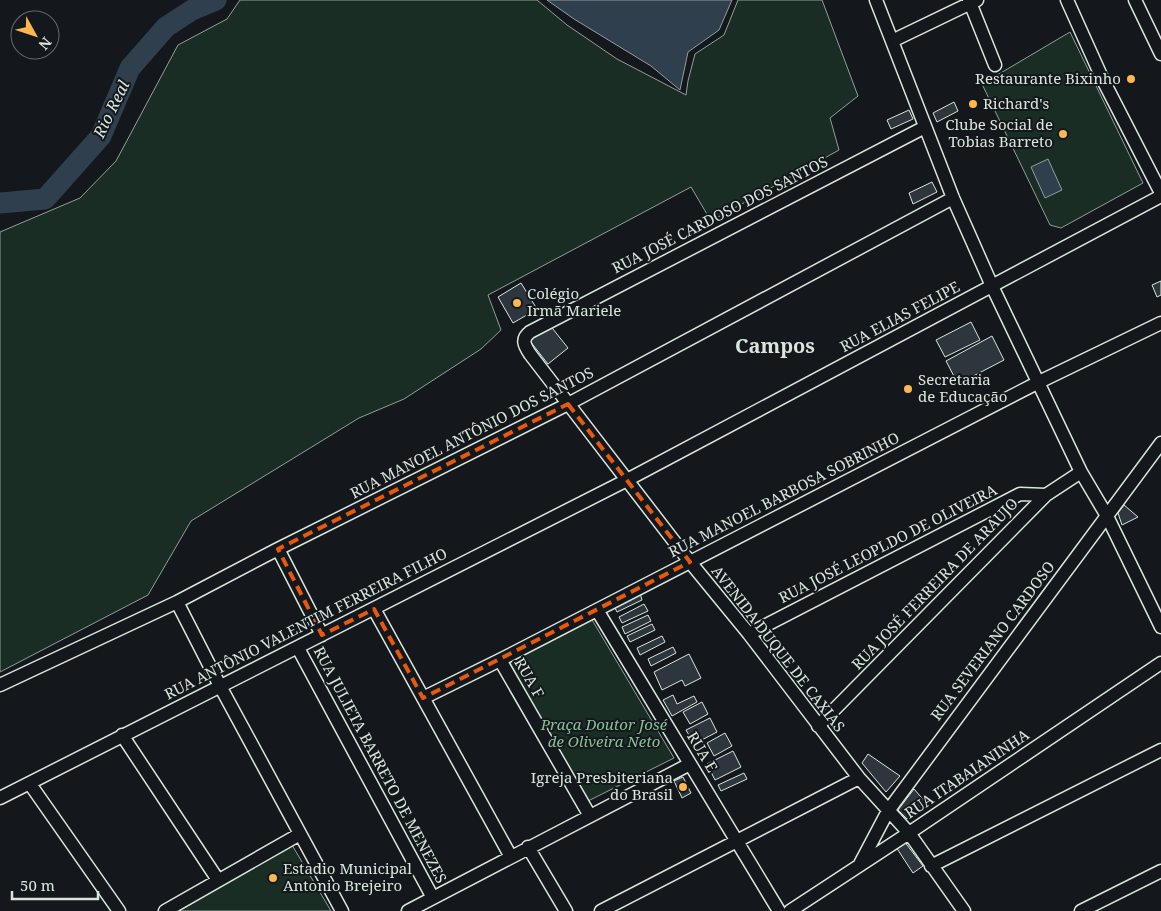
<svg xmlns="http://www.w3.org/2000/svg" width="1161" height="911" font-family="'Noto Serif',serif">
<rect width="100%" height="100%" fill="#14181c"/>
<path fill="#1a2d24" stroke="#939e99" d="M240,0H537L567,25L617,59L686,95L688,81L695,54L724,35L738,0H822L858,96L830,118L839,150L711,221L691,187L488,295L501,330L481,349L404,399L359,418L191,521L148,595L0,672V232L80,198L116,161L178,45L227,19Z
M1070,32L1143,183L1061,228L1050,225L982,84Z
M591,618L674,758L586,802L509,661Z
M292,845L331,911H179Z"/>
<path fill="#2f3f4d" stroke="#939e99" d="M547,0H732L719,30L688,52L680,90L651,66L574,19Z
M1048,159L1062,190L1045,198L1031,167Z"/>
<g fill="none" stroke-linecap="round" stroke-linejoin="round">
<path stroke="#2f3f4d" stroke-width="21" d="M0,203L45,199L101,136L130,68L166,27L192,10L216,0"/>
</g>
<path fill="#2c363c" stroke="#d8e6dc" d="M954,102L958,111L937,122L933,113Z
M909,110L913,119L891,129L887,120Z
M932,182L937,192L913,204L909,193Z
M1161,281V295L1157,297L1152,285Z
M521,283L537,309L513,323L498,297Z
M971,322L980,340L945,357L936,340Z
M549,324L568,348L548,364L526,336Z
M992,336L1004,360L958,384L946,361Z
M1124,505L1138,517L1122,525L1118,513Z
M640,593L642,600L617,612L614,606Z
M644,604L648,611L622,623L619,617Z
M648,615L651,621L625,634L622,627Z
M652,624L655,630L630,642L627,636Z
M662,636L665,642L640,655L637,648Z
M673,647L676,653L651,666L648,659Z
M689,654L701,678L685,686L682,680L662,690L654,672Z
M673,695L677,704L694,696L697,702L672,716L663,700Z
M702,702L708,714L690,724L683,712Z
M710,718L717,732L694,744L686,730Z
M725,733L732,746L714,756L707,743Z
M733,751L741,767L715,780L707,764Z
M868,754L900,776L886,792L862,763Z
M744,773L747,779L721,791L718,785Z
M683,777L691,793L682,798L674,781Z
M914,789L928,805L907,819L898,810Z
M904,841L923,866L913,873L896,847Z"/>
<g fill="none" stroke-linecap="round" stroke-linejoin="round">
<defs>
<path id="minor" d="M876,0L953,198L992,286L1081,472L1107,516L1161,627
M969,0L995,65
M1067,0L1103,80L1161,193
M1135,0L1161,54
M892,41L977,0
M925,127L530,332C521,339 524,345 530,354L690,562L749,634L859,778L909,833L964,911
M278,549L322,635
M177,602L220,686L342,911
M374,609L511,857
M597,610L779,911
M749,634L1020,494L1046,495
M298,648L433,898
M500,660L590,816
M0,685L177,602L278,549L568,404L953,198
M423,698L500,660L1039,382L1161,323
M818,726L1046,495L1081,472
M122,735L218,880
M30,784L119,911
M0,798L627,480L1161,196
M528,847L566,911
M860,864L888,811L1161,443
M931,866L1161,750
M165,911L300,834
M408,911L690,764
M601,911L859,778
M790,911L909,833L1161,663
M1081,911L1161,871"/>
</defs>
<use href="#minor" stroke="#d8e6dc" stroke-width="15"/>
<use href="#minor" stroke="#14181c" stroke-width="12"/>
</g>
<path fill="none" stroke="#e8590c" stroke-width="4" stroke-dasharray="10 6" stroke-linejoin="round" d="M568,404L690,562L423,698L374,609L322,635L278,549Z"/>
<g fill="#ffb74d" stroke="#14181c" stroke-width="2">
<circle cx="1131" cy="79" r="5"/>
<circle cx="973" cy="104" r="5"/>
<circle cx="1063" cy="134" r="5"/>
<circle cx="517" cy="303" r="5"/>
<circle cx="908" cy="389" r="5"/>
<circle cx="683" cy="787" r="5"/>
<circle cx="273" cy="878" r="5"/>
</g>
<g text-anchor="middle" stroke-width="4" stroke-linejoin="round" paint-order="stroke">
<g font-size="15" fill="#d8e6dc" stroke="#14181c" text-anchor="start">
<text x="1121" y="84" text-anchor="end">Restaurante Bixinho</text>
<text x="983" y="109">Richard's</text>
<text x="1053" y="130" text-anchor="end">Clube Social de<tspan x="1053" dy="17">Tobias Barreto</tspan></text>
<text x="527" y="299">Colégio<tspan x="527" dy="17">Irmã Mariele</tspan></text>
<text x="918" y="385">Secretaria<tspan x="918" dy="17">de Educação</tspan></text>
<text x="673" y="783" text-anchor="end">Igreja Presbiteriana<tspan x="673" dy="17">do Brasil</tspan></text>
<text x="283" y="874">Estadio Municipal<tspan x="283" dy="17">Antonio Brejeiro</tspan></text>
</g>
<g font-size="15" fill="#d8e6dc" stroke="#14181c">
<text transform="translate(720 215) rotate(-27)" y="5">RUA JOSÉ CARDOSO DOS SANTOS</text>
<text transform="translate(900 317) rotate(-28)" y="5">RUA ELIAS FELIPE</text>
<text transform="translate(472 433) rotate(-27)" y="5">RUA MANOEL ANTÔNIO DOS SANTOS</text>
<text transform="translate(784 495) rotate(-27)" y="5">RUA MANOEL BARBOSA SOBRINHO</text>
<text transform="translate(888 544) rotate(-27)" y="5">RUA JOSÉ LEOPLDO DE OLIVEIRA</text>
<text transform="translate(935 584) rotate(-46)" y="5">RUA JOSÉ FERREIRA DE ARAUJO</text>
<text transform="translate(306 624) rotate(-27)" y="5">RUA ANTÔNIO VALENTIM FERREIRA FILHO</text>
<text transform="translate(993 641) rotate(-53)" y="5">RUA SEVERIANO CARDOSO</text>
<text transform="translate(778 649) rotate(52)" y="5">AVENIDA DUQUE DE CAXIAS</text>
<text transform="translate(529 678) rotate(60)" y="5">RUA F</text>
<text transform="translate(702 752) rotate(59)" y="5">RUA E</text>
<text transform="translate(380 765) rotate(62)" y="5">RUA JULIETA BARRETO DE MENEZES</text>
<text transform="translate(967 774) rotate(-34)" y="5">RUA ITABAIANINHA</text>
</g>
<g font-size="15" font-style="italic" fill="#8ac095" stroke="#14181c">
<text x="604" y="730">Praça Doutor José<tspan x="604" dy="17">de Oliveira Neto</tspan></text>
</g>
<g font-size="16" font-style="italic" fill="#d8e6dc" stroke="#14181c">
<text transform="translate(111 109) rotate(-64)" y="6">Rio Real</text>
</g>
<g font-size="20" font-weight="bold" fill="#d8e6dc" stroke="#14181c">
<text x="775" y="353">Campos</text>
</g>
</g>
<g transform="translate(35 35) rotate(130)"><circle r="24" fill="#14181c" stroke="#626a69"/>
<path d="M0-4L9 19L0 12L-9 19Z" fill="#ffb74d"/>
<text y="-8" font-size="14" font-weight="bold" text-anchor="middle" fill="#d8e6dc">N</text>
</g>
<path d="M12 891v8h86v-8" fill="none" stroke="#d8e6dc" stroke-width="2.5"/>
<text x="20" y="891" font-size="15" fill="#d8e6dc" stroke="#14181c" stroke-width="4" paint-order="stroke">50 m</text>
</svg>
